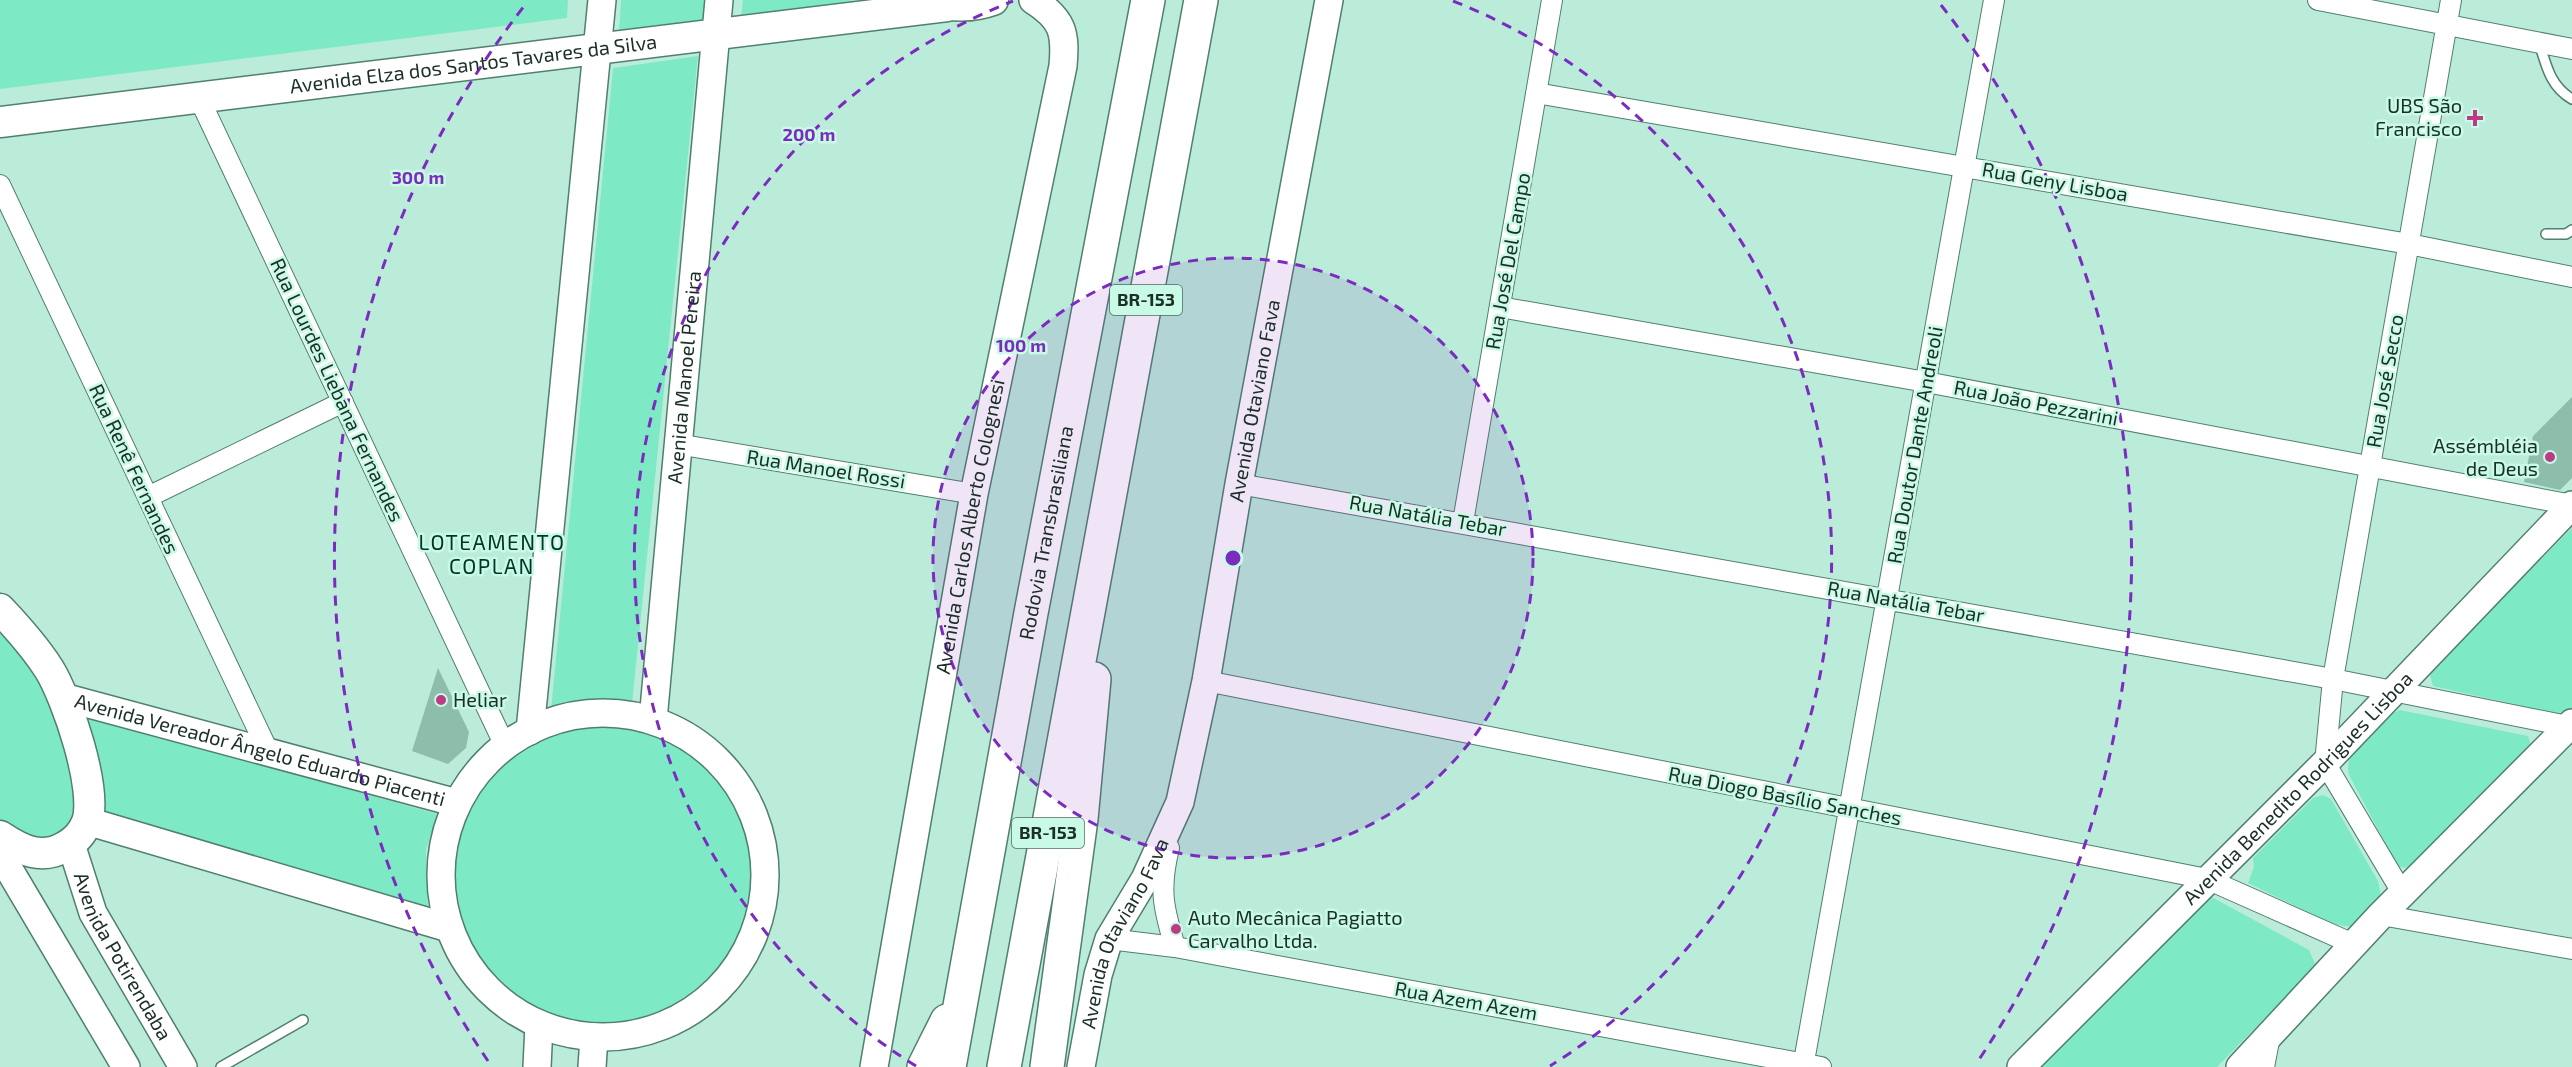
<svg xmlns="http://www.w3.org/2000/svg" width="2572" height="1067" font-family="'Exo 2',sans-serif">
<rect width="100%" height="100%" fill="#bbecd9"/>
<path fill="#7deac5" d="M0,0H568L567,18L0,89Z
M621,0H706L704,22L619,32Z
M743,0H855L741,18Z
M698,56L632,704H561L551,710L613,68Z
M2572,528V708L2557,714L2433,686L2430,675L2436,665Z
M0,623L20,644L70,742L74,805L72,825L58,845C37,843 15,837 0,821Z
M2400,710L2528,736L2531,745L2526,754L2409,868L2398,867L2349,775C2342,749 2374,730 2391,714Z
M83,715L437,814L426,850L428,908L102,812Z
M450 872a152 152 0 1 1 304 0a152 152 0 1 1-304 0Z
M2323,795L2331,799L2378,881L2382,900L2352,927L2332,924L2248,883L2254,867L2253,858L2313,798Z
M2208,895L2309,950L2316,966L2217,1067H2038Z"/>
<path fill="#8dbdab" d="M2572,397V478L2560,490L2524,482L2533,436Z
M438,668L469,732L466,748L448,764L412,751Z"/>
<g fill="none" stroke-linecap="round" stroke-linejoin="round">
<defs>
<path id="lane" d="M2539,42C2546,65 2550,86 2572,99
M2546,234H2566L2572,230
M221,1067L303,1020"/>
<path id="street" d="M2318,0L2572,49
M1536,93L2409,244L2572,277
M199,98L505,746
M0,185L269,753
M1500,307L1926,382L2572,505
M677,444L974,494
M1239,484L2333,679L2572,727
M148,497L343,402
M1463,522L1552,0
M1206,681L2207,879L2353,944
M1169,848C1159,889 1163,907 1175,947
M2403,894L2325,763L2333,679L2451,0
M2381,915L2572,949
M1109,939L1175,947L1821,1067
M1803,1067L1994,0
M2264,1067L2270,1036"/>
<g id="secondary">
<path id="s1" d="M63,697L457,803"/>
<circle cx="603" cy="875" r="162"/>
<path id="s2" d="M653,720L719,0"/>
<path d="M530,731L602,0"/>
<path d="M87,821L449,928"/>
<path id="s3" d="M71,844L93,913L183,1067"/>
<path d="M0,854L126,1067"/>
<path d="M537,1067L539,1025"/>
<path d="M592,1067L594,1037"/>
<path id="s4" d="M874,1067L974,494L1063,66C1066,33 1063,19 1033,0"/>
<path id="s5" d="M1081,1067L1098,975L1109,939L1145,879L1180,802L1206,681L1239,484L1329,0"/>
<path id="s6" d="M2021,1067L2325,763L2572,505"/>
<path d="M2240,1067L2381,915L2572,723"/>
</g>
<g id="primary">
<path d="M929,0C950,7 971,8 993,0"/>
<path id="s7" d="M0,122L947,6"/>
<path d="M0,609C18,628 35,647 49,669C67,698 98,789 87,822C83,832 75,841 66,846C42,861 21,850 0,836"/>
</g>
<g id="highway">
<path d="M924,1067L947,1021"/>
<path id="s8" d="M949,1067L1031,613L1148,0"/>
<path d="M1004,1067L1201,0"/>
<path d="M1047,1067L1081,819L1094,679"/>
</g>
</defs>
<use href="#lane" stroke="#517f6e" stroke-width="12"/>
<use href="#street" stroke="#517f6e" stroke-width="22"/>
<use href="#secondary" stroke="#517f6e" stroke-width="30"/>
<use href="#primary" stroke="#517f6e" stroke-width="33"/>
<use href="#highway" stroke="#517f6e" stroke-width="36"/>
<use href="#lane" stroke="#fff" stroke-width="9"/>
<use href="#street" stroke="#fff" stroke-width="20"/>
<use href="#secondary" stroke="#fff" stroke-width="27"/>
<use href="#primary" stroke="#fff" stroke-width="30"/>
<use href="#highway" stroke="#fff" stroke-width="33"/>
</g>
<circle cx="1233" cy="558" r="300" fill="#7b2cbf" fill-opacity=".12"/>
<g fill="none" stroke="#7b2cbf" stroke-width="3" stroke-dasharray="10 8">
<circle cx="1233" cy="558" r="300"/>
<path d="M916 1066A599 599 0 0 1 1013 1M1453 1A599 599 0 0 1 1550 1066"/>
<path d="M488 1061A899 899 0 0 1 525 5M1941 5A899 899 0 0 1 1978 1061"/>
</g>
<g fill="#bc3b84" stroke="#c8fae6" stroke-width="2">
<path d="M2472 109h6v6h6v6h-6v6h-6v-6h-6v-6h6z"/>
<circle cx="2550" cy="457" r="6"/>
<circle cx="441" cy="700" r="6"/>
<circle cx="1176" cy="929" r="6"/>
</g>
<g text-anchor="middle" stroke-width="5" stroke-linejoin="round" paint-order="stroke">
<g fill="#c8fae6" stroke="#4f6b60" stroke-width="1.5">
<rect x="1110" y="285" width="72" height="30" rx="4.5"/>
<rect x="1012" y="818" width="72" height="30" rx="4.5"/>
</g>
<g font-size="18" font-weight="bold" fill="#1b2e27">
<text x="1146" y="306">BR-153</text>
<text x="1048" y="839">BR-153</text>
</g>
<g font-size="20" fill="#1b2e27" stroke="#c8fae6">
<text dy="7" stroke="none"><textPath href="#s7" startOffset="477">Avenida Elza dos Santos Tavares da Silva</textPath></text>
<text transform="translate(2055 182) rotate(10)" y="7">Rua Geny Lisboa</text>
<text transform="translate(1508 261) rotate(-80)" y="7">Rua José Del Campo</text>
<text dy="7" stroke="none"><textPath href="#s2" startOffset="344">Avenida Manoel Pereira</textPath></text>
<text transform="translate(2385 381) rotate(-80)" y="7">Rua José Secco</text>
<text transform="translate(337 390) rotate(65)" y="7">Rua Lourdes Liebana Fernandes</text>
<text dy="7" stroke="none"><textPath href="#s5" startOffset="694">Avenida Otaviano Fava</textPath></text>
<text transform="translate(2036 403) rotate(11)" y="7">Rua João Pezzarini</text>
<text transform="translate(1915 445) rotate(-80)" y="7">Rua Doutor Dante Andreoli</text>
<text transform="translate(134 469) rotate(65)" y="7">Rua Renê Fernandes</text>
<text transform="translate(826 469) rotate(9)" y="7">Rua Manoel Rossi</text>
<text transform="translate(1428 516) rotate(10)" y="7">Rua Natália Tebar</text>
<text dy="7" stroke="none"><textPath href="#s4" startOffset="549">Avenida Carlos Alberto Colognesi</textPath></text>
<text dy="7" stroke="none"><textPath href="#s8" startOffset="543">Rodovia Transbrasiliana</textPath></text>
<text transform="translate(1906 602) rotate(10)" y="7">Rua Natália Tebar</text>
<text dy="7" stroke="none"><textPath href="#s1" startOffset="204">Avenida Vereador Ângelo Eduardo Piacenti</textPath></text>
<text dy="7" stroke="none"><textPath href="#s6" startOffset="393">Avenida Benedito Rodrigues Lisboa</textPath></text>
<text transform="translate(1785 796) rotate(11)" y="7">Rua Diogo Basílio Sanches</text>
<text dy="7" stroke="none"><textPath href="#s5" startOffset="142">Avenida Otaviano Fava</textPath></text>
<text dy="7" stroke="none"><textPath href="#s3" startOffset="124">Avenida Potirendaba</textPath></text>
<text transform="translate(1466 1001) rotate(10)" y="7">Rua Azem Azem</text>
</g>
<g font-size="20" fill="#1b2e27" stroke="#c8fae6" text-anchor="end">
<text x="2462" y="113">UBS São<tspan x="2462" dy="23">Francisco</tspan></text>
<text x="2538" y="453">Assémbléia<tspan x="2538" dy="23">de Deus</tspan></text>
<text x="453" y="707" text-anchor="start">Heliar</text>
<text x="1188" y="925" text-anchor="start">Auto Mecânica Pagiatto<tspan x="1188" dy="23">Carvalho Ltda.</tspan></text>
</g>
<g font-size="21" letter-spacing="1.5" fill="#023528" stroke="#c8fae6">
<text x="492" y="550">LOTEAMENTO<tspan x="492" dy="24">COPLAN</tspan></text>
</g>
</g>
<circle cx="1233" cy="558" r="9" fill="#7b2cbf" stroke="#c8fae6" stroke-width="3"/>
<g font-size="18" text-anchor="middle" font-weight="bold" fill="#7b2cbf" stroke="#c8fae6" stroke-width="5" stroke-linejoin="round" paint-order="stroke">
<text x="809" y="141">200 m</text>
<text x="418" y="184">300 m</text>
<text x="1021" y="352">100 m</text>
</g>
</svg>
